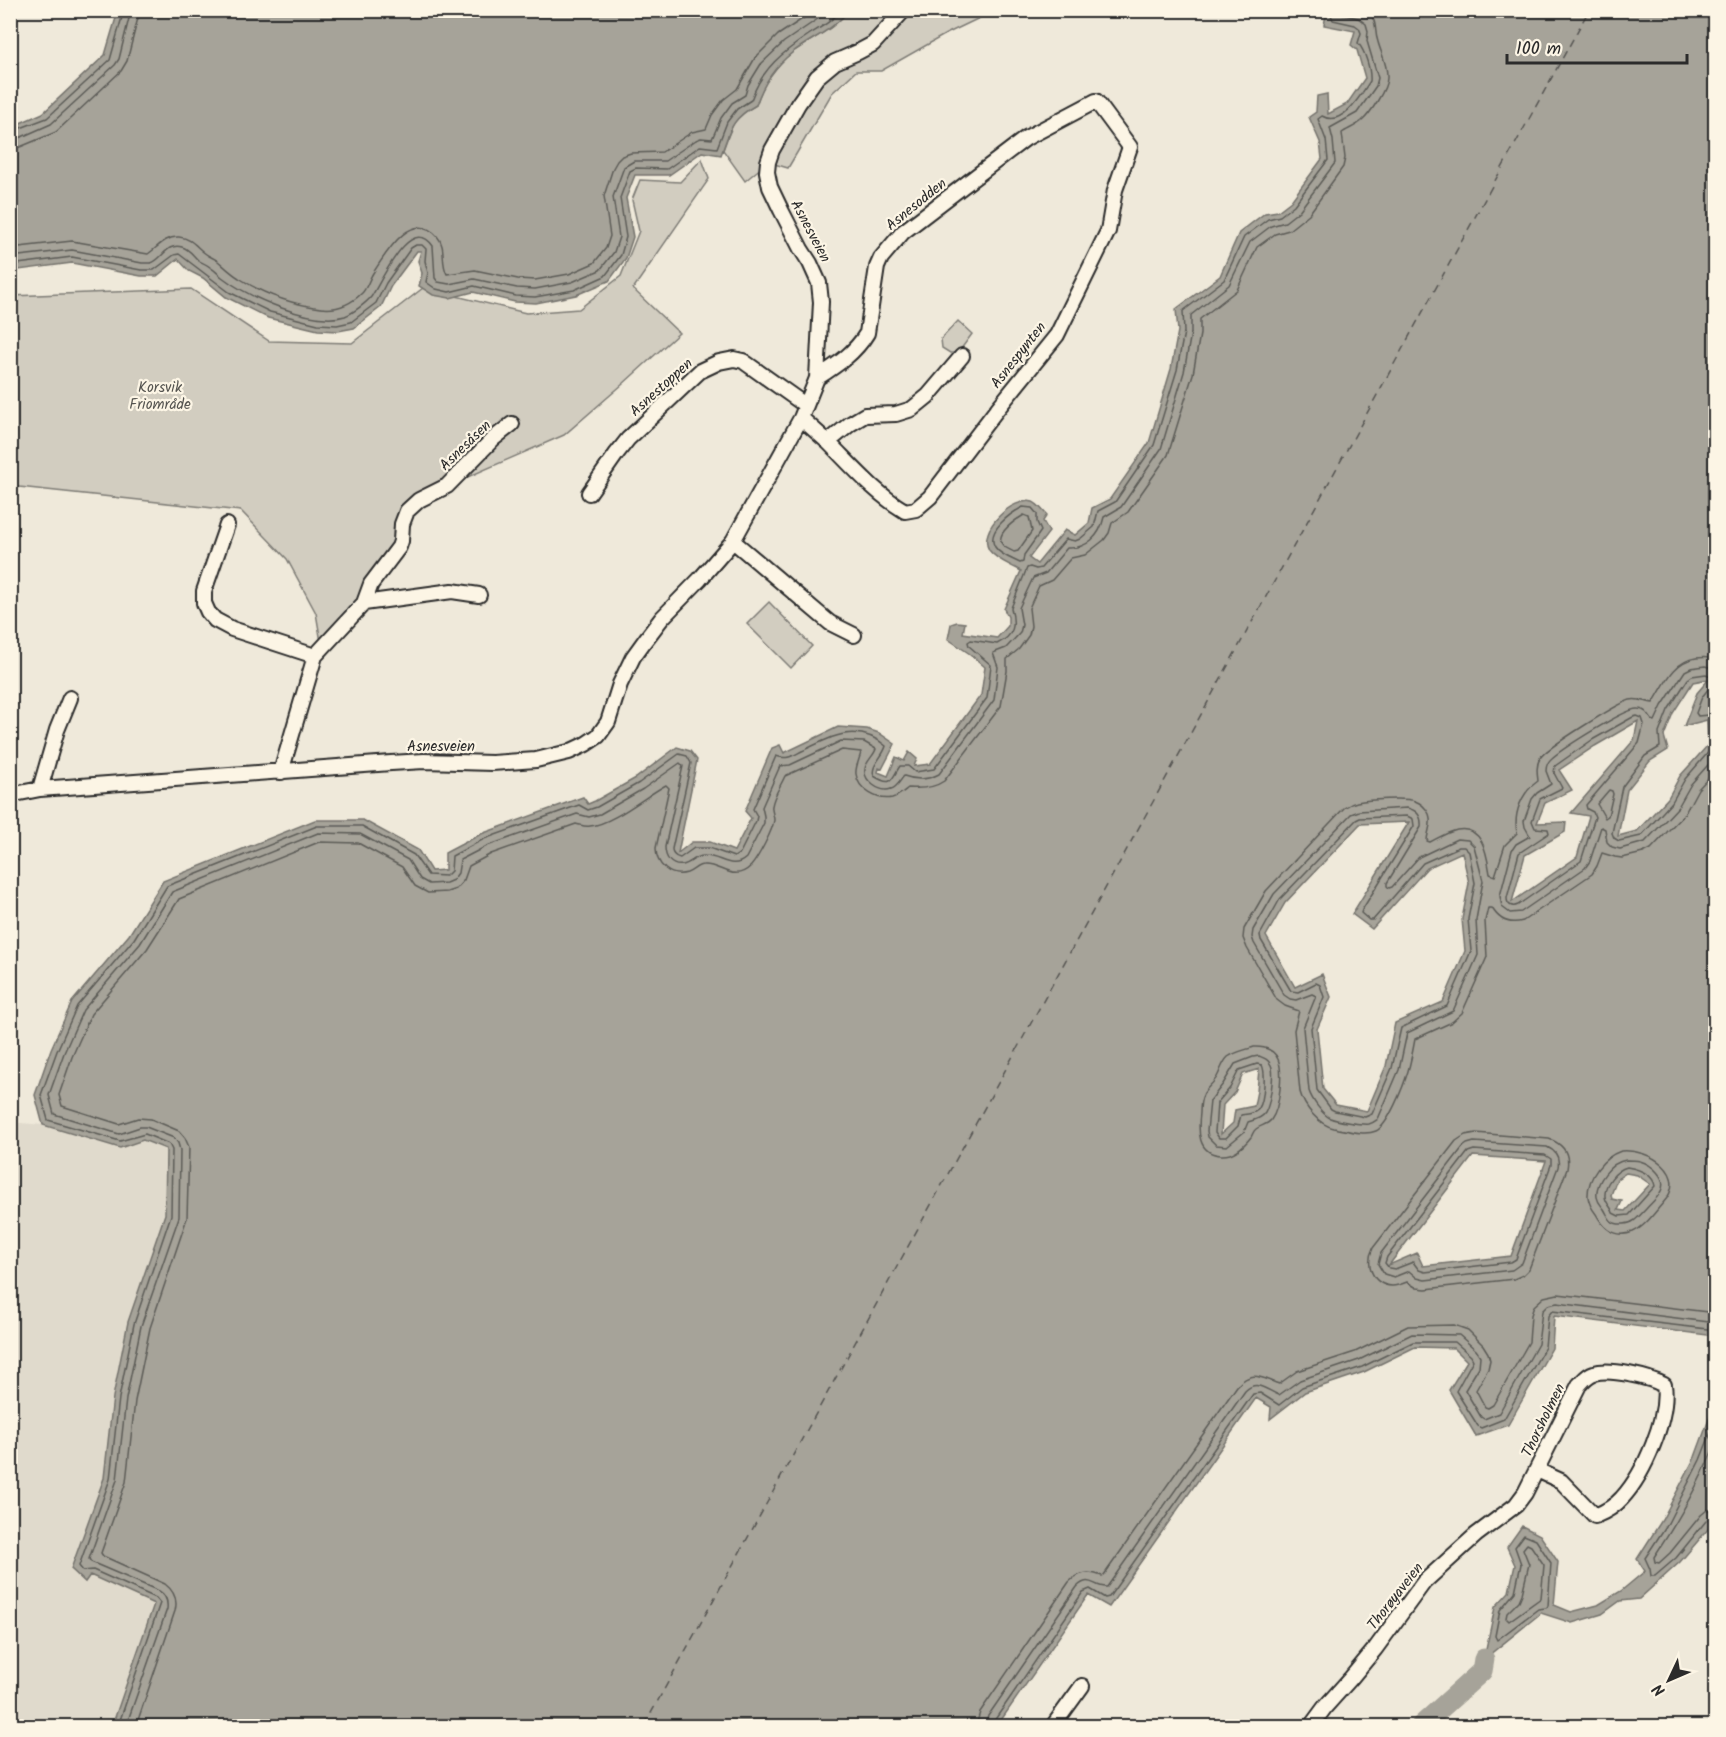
<svg xmlns="http://www.w3.org/2000/svg" width="1726" height="1737" font-family="Kalam,sans-serif">
<rect width="100%" height="100%" fill="#efe9da"/>
<filter id="ink" filterUnits="userSpaceOnUse"><feTurbulence type="fractalNoise" baseFrequency=".0167" numOctaves="2"/><feDisplacementMap in="SourceGraphic" scale="12" xChannelSelector="R" yChannelSelector="G"/><feConvolveMatrix kernelMatrix="1 2 1 2 8 2 1 2 1" color-interpolation-filters="sRGB"/></filter>
<g filter="url(#ink)">
<path fill="#e0dacc" d="M10,1122L43,1125L120,1148L143,1140L166,1149L165,1214L128,1322L113,1397L104,1478L71,1569L85,1581L90,1575L154,1603L112,1726H11Z"/>
<path fill="#d2cdc0" stroke="#7e7c76" stroke-width="1.5" d="M848,11H994L946,34L881,71H856L832,93L788,168L768,162L745,181L723,150C732,126 732,118 756,105C763,84 775,66 793,52C812,38 833,30 848,11Z
M702,159L709,179L633,289L679,333L623,384L564,435L447,486L419,500L401,541L371,584L322,648L316,613L287,559L241,511L19,487L11,483V296L191,289L269,341L352,343L423,288L526,313L579,309L621,276L639,231L632,200L640,180L680,182Z
M958,321L972,334L958,353H950L942,348L941,339Z
M769,602L812,646L791,668L747,624Z"/>
<path fill="#a6a399" stroke="#75736d" stroke-width="1.5" fill-rule="evenodd" d="M118,11V10L848,11C833,30 812,38 793,52C775,66 763,84 756,105C731,119 730,130 721,155L702,152L669,175H635L626,198L633,237L626,258L609,281L576,295L536,303L515,302L473,292L450,298L433,295L419,286L422,273L418,261L421,251H417L391,286L381,307L354,328L338,331L318,330L268,318L226,297L203,278L189,271L178,259L157,276H141L72,263L11,271V127L43,113L105,55Z
M1317,11H1715V1336L1554,1316L1552,1348L1508,1425L1476,1436L1449,1390L1467,1361L1454,1348L1415,1347L1364,1372L1305,1392L1270,1419L1271,1407L1256,1398L1109,1607L1088,1595L997,1726H112L154,1604L90,1575L85,1582L71,1569L104,1478L113,1397L128,1322L165,1214L166,1149L143,1140L120,1148L43,1125L35,1095L51,1049L72,1002L129,935L163,881L315,820H363L418,850L431,871L445,870V853L481,834L583,797L588,804L595,801L636,778L677,747L690,751L697,760L678,853L692,842H710L734,851L751,818L745,811L772,748L780,745L784,753L838,727L867,729L879,733L895,744L882,769L879,768L878,772L888,776L896,757L904,761L909,752L917,759L914,766L930,764L981,695L985,667L970,654L948,639L951,624L957,622L965,623L963,633L997,638L1008,626V617L1004,609L1021,571C1011,565 996,560 989,550C977,530 1013,496 1033,502C1038,504 1043,511 1047,515L1043,521L1049,532L1029,558L1037,564L1065,530L1075,535L1089,523L1092,508L1110,499L1149,443L1171,369L1178,331L1176,309L1220,276L1239,233L1265,213L1278,211L1291,201L1322,159L1320,142L1309,117L1316,112L1317,96L1327,94L1328,114L1347,104L1365,78L1357,50L1351,45L1355,31L1324,25L1326,15ZM1709,679L1697,693L1684,726L1707,720L1708,745L1680,776L1668,798L1637,831L1618,836L1627,790L1650,761L1668,750L1664,736L1673,713L1693,682ZM1638,721L1634,740L1571,813L1589,816L1577,857L1512,902L1525,855L1565,832L1566,822L1537,823L1545,803L1572,790L1559,770L1595,746ZM1409,822L1352,914L1372,929L1427,868L1462,852L1469,883L1462,919L1465,951L1443,1002L1395,1023L1386,1066L1367,1111L1336,1105L1323,1089L1317,1029L1331,997L1322,974L1295,987L1266,936L1285,903L1360,824ZM1259,1069L1257,1091L1254,1106L1235,1110L1233,1123L1221,1134L1223,1105L1235,1092L1243,1074ZM1473,1156L1546,1161L1511,1256L1423,1266L1417,1253L1389,1265ZM1626,1173L1637,1175L1650,1184L1625,1211L1618,1210L1622,1201L1612,1199L1611,1195L1617,1179Z
M1715,1403V1521L1680,1562L1639,1599L1620,1601L1602,1614L1572,1623L1541,1613L1484,1659L1495,1607L1509,1592L1515,1565L1507,1547L1522,1526L1540,1535L1558,1562L1554,1605L1571,1612L1598,1605L1621,1591L1645,1571L1637,1559L1662,1520L1695,1457Z"/>
<g fill="none" stroke-linecap="round" stroke-linejoin="round">
<path stroke="#5c5b57" stroke-width="1.5" d="M10,132L47,118L110,60L124,10
M10,139H17L51,124L115,65L119,59L131,10
M10,149L20,147L56,132L121,71L127,61L140,10
M10,248L72,241L148,254C158,247 166,236 179,237C192,238 197,248 206,254C210,257 214,258 218,261C225,267 231,273 239,278C263,294 292,304 321,308C337,310 350,305 362,293C367,288 369,279 373,273C385,255 411,208 437,236C447,247 440,262 447,274L475,270L518,279L535,280L569,274L594,263L606,248L610,236L604,196L613,168L617,161L622,156L631,153L662,152L692,132L706,129L712,115L723,100L737,89L755,58L778,35L816,10
M10,257L72,250L142,263C145,263 148,263 151,263C162,260 167,242 182,247C190,249 193,256 199,261C203,263 208,265 211,268C215,270 218,274 222,277C248,297 312,326 345,316C353,313 366,303 371,297C381,283 410,213 433,246L435,278L438,282L449,284L474,279L517,288L535,289L572,282L600,270L614,252L619,237L613,197L624,167L634,161H665L696,140L701,138L712,139L721,118L732,103L745,95L748,85L761,64L784,42L831,10
M10,265L72,257L141,270H154L174,255L179,254L229,292L270,312L318,324L337,325L351,322L376,303L386,283L411,248L416,245H422L426,249L425,261L428,273L426,282L436,289L449,292L474,286L516,296L535,297L574,290L605,276L621,255L626,237L620,198L630,171L636,168L667,169L700,146L717,148L727,122L737,109L751,100C762,68 783,52 810,34C821,27 833,21 841,10
M1023,507L1032,508L1037,514V522L1041,531L1024,555L1023,562L1020,563C1012,559 1000,555 995,547C985,531 1011,513 1023,507Z
M1024,515L1029,517L1032,531L1018,551L1014,552C1011,550 1004,548 1002,544C995,533 1017,519 1024,515Z
M1716,659C1708,657 1703,657 1696,658C1672,662 1665,685 1653,703C1645,702 1639,698 1630,700C1617,704 1546,748 1540,758C1536,765 1537,773 1538,781C1522,792 1513,813 1517,833L1505,845L1495,876L1490,874C1487,856 1484,825 1457,830C1448,832 1438,838 1430,842L1427,841C1427,832 1433,824 1429,814C1426,808 1421,803 1415,801C1405,797 1368,800 1357,802C1352,803 1348,805 1344,808L1266,891L1244,929L1243,938L1247,948L1277,1000L1285,1006L1299,1011L1294,1030L1300,1092C1304,1107 1319,1125 1334,1128C1346,1130 1364,1136 1376,1131C1388,1126 1404,1085 1408,1071C1411,1061 1413,1050 1415,1039L1452,1022L1462,1013L1487,957L1485,921L1488,908H1492C1499,920 1509,925 1523,921L1592,874L1597,866L1602,853L1615,857L1622,858L1643,853L1651,849L1685,813L1698,789L1716,770
M1716,669L1705,666L1691,668L1685,671L1662,706L1655,721L1652,720C1648,714 1645,709 1638,709C1627,707 1562,749 1552,758C1547,762 1546,766 1546,771L1551,784L1537,793L1532,799L1524,821L1525,827L1530,836L1516,844L1512,850L1500,896L1502,907L1510,913L1521,912L1585,868L1590,861L1601,827L1605,829L1607,842L1612,847L1620,849L1645,842L1678,807L1691,784L1716,756
M1706,674L1713,677V683L1702,697L1696,713L1698,716L1708,715L1713,719V747L1685,779L1672,802L1641,836L1619,841L1614,838L1612,833L1622,787L1645,756L1660,747L1659,733L1668,710L1688,679L1692,676Z
M1637,716L1642,718L1644,724L1639,743L1586,805L1587,809L1593,812L1595,817L1581,861L1518,905C1512,908 1507,905 1507,898L1519,853L1549,833L1548,829L1535,828L1532,821L1540,799L1562,788L1554,773L1555,766L1592,740L1633,717Z
M1609,790L1612,791L1613,794L1608,816L1605,818L1597,804Z
M1407,808C1417,810 1422,816 1421,827L1387,883V886L1389,888L1392,887L1419,857L1457,839L1468,840L1474,846L1483,881L1476,920L1478,955L1453,1011L1407,1033L1399,1070L1378,1119C1374,1122 1373,1123 1369,1124C1362,1125 1337,1121 1330,1118C1322,1114 1312,1100 1309,1091L1303,1028L1316,996L1312,994L1296,1000L1290,999L1284,995L1254,943L1252,937L1253,930L1274,894L1351,814L1359,811Z
M1407,816L1413,819L1414,826L1362,910L1361,913L1369,920H1373L1423,863L1459,847H1464L1469,852L1475,883L1468,919L1471,951L1447,1006L1401,1028L1392,1068L1372,1114L1365,1117L1335,1111L1331,1109L1317,1090L1311,1028L1324,997L1320,985L1316,983L1298,992L1291,991L1261,940L1260,935L1280,899L1356,820L1360,818Z
M1254,1047C1282,1046 1282,1068 1280,1089C1279,1099 1277,1112 1271,1120C1267,1125 1261,1125 1256,1129C1253,1131 1253,1134 1251,1137C1244,1146 1233,1156 1221,1155C1197,1154 1198,1130 1200,1113C1200,1107 1200,1101 1203,1095C1206,1088 1213,1084 1217,1077C1221,1070 1222,1063 1228,1057C1235,1052 1245,1050 1254,1047Z
M1259,1056C1264,1058 1268,1059 1271,1065C1275,1073 1270,1105 1265,1113C1261,1119 1254,1120 1248,1122L1244,1132L1227,1146L1216,1145L1208,1137L1207,1131L1210,1101L1223,1084L1235,1064L1253,1057Z
M1257,1064L1262,1065C1266,1073 1264,1101 1259,1108C1256,1114 1247,1114 1241,1115L1238,1126L1226,1138H1219L1215,1132L1217,1103L1230,1088L1239,1070Z
M1476,1133L1549,1139C1563,1144 1570,1154 1567,1169L1529,1269L1523,1275L1514,1279L1426,1289L1417,1288L1407,1282C1402,1284 1397,1286 1392,1286C1372,1285 1365,1264 1373,1248L1456,1141L1465,1135Z
M1474,1142L1547,1147C1556,1151 1560,1157 1558,1167L1522,1263L1512,1270L1425,1280L1417,1278L1409,1271L1394,1277L1384,1274L1378,1264L1381,1253L1463,1147L1467,1144Z
M1474,1150L1545,1155L1551,1159V1165L1516,1259L1511,1262L1425,1272L1419,1270L1413,1262L1395,1269L1389,1268L1385,1263L1387,1257L1468,1152Z
M1621,1151C1649,1148 1690,1174 1663,1203C1655,1212 1645,1227 1633,1232C1615,1239 1604,1229 1596,1214C1592,1209 1589,1204 1588,1197C1587,1178 1603,1157 1621,1151Z
M1626,1160C1630,1160 1635,1160 1640,1161C1651,1164 1668,1178 1661,1191C1658,1198 1651,1203 1646,1209C1640,1215 1634,1224 1624,1224C1610,1225 1610,1219 1604,1209C1601,1205 1598,1203 1597,1197C1595,1182 1611,1162 1626,1160Z
M1627,1167C1638,1169 1653,1173 1655,1186L1629,1215L1619,1216L1613,1213C1612,1207 1605,1203 1605,1196C1604,1184 1616,1170 1627,1167Z
M1716,1420L1700,1460L1668,1523L1645,1558L1650,1569L1651,1576H1655L1676,1558L1706,1521L1711,1517H1716
M1716,1442C1700,1483 1678,1521 1654,1557L1655,1562L1659,1563L1670,1553L1701,1515L1707,1510L1716,1509
M1524,1535L1536,1540L1551,1563L1548,1606L1546,1608L1538,1609L1497,1640L1495,1636L1500,1610L1515,1592L1521,1564L1515,1547Z
M1527,1544L1531,1546L1544,1565L1541,1598L1509,1621L1506,1618L1507,1613L1519,1601L1522,1594L1529,1564L1523,1549Z
M118,1726L160,1603L156,1598L93,1570L83,1571L79,1566L110,1479L119,1398L134,1324L171,1215L172,1150L169,1144L145,1134L120,1141L48,1120L41,1095L57,1051L77,1006L134,939L167,886L317,826H362L414,855L428,875L446,876L451,871L452,856L484,839L579,805L588,810L597,807L639,783L679,754L687,756L691,763L672,849C672,854 675,857 680,858L694,848H709L734,857L740,853L756,821L757,816L753,809L776,756C787,760 792,756 802,751C831,737 857,722 886,746C883,757 870,766 874,776C893,788 891,779 900,766H908L915,772L934,769L987,698L991,665L969,646L968,642L971,640L997,644C1014,636 1016,625 1011,608L1027,568L1030,567L1036,569L1041,568L1066,539L1075,541L1080,539L1094,527L1098,511L1115,502L1154,445L1177,370L1184,332L1183,311L1224,280L1244,237L1268,219L1280,216L1294,205L1328,160L1326,140L1318,119L1322,116C1342,128 1361,95 1370,81C1371,70 1365,51 1358,43L1361,33L1359,28L1355,25L1333,20L1329,10
M126,1726L167,1609C168,1601 166,1595 159,1591L91,1562L89,1559L117,1480L126,1399L141,1326L179,1217L180,1150L178,1143L174,1138L146,1127H140L119,1134L54,1114L49,1095L64,1053L83,1010L140,944L172,892L318,833L360,834L408,860L420,879L429,884L446,883L453,880L458,873L460,860L487,846L577,814L589,817L600,814L643,789L680,763L683,766L665,847C665,858 671,867 683,865C692,863 695,855 705,856C720,856 732,871 746,858L764,823V816L762,807L780,766L790,765L841,741L864,742L876,749C874,756 866,761 865,769C863,781 880,793 891,789C898,787 900,780 904,776C915,780 928,780 939,774L994,700L998,667L993,653L1006,648L1020,633L1022,625L1019,608L1033,578L1046,573L1067,548C1087,549 1100,536 1104,517L1121,507L1161,449L1184,372L1191,333V315L1229,285L1250,242L1271,226L1285,222L1299,211L1335,163L1333,140L1330,128L1357,113L1376,86L1378,78L1367,41L1368,31L1366,24L1358,18L1340,14L1338,10
M136,1726L175,1611C178,1600 174,1591 165,1584L103,1556L101,1553L126,1482L135,1401L150,1328L187,1218L189,1147L185,1138L179,1131L151,1119L138,1118L119,1124L62,1106L59,1095L72,1057L91,1014L147,949L179,899L319,842L358,843L402,867L415,886L428,893L447,892L456,889L464,880L469,866L491,854L576,824C581,825 585,827 590,826C611,825 647,795 666,785L669,788L656,848C656,865 670,878 687,873C693,871 697,865 703,865C720,863 733,884 751,866C758,858 773,830 774,820C774,815 771,810 772,806C773,797 781,785 785,776L842,750L861,752C860,759 855,766 856,774C858,790 878,801 892,798C899,796 903,792 908,788C920,789 934,788 944,781L1001,706L1007,671V659L1019,649L1029,635L1031,626L1029,608L1039,586L1052,580L1071,558L1085,555L1104,540L1109,533L1112,523L1128,512L1168,455L1193,374L1200,334V319L1237,290L1257,247L1275,234L1289,230L1309,214L1343,167L1345,158L1342,133C1348,129 1356,126 1362,121C1370,114 1387,89 1387,78C1388,66 1381,53 1378,42C1373,28 1380,21 1364,10
M976,1726L980,1712L1069,1582C1079,1572 1089,1571 1102,1576L1104,1575L1237,1386C1252,1369 1262,1378 1279,1384L1297,1371L1355,1352L1408,1326L1454,1325L1468,1330L1483,1345L1488,1353L1490,1360L1488,1369L1476,1390L1485,1407L1488,1408L1493,1405L1529,1342L1531,1315L1534,1306L1544,1297L1558,1294L1716,1313
M985,1726L988,1716L1077,1587C1090,1574 1094,1588 1107,1587L1245,1391C1257,1379 1266,1390 1279,1395L1300,1380L1359,1360L1412,1334L1459,1335L1476,1350L1480,1356L1479,1367L1465,1390L1481,1417L1484,1419L1499,1413L1538,1344L1542,1311L1548,1305L1557,1303L1716,1323
M993,1726L994,1721L1083,1592L1090,1589L1105,1598L1109,1597L1253,1394L1260,1393L1279,1405L1302,1387L1362,1367L1413,1342H1455L1471,1356L1473,1360L1456,1391L1478,1426L1481,1428L1504,1419L1545,1347L1548,1316L1552,1311L1716,1330"/>
<path stroke="#a6a399" stroke-width="21" d="M1421,1726L1482,1671L1484,1659"/>
<path stroke="#565552" stroke-width="1.5" stroke-dasharray="8 6" stroke-linecap="butt" d="M644,1726L1589,10"/>
<defs>
<path id="minor" d="M817,378C837,365 855,353 867,333L877,267L881,258L903,232L1026,138L1096,101L1130,147L1115,190L1108,231L1057,335L998,408L930,497L916,509L905,511C875,493 852,466 828,442
M801,418L828,442L850,424L865,415L896,414L912,409L928,396L962,356
M589,493L617,453L628,439L700,371L719,362L734,359L743,361L805,405
M227,525L204,591V603L208,612L215,620L232,629L315,656
M733,541L830,623L854,635
M364,603L371,584L399,547L401,541L402,524L407,511L419,500L447,486L493,439L512,424
M281,772L315,656L364,603L452,591L479,595
M40,789L57,730L70,698
M10,795L40,789L391,763L424,761L492,763L536,760L569,752L586,744L598,736L608,722L620,684L633,657L646,639L662,618L700,579L733,541L801,418L817,378L821,302L819,283L810,263L801,249L781,210L770,187L767,172L768,162L772,150L798,104L817,77L835,62L858,52L873,44L904,10
M1053,1726L1082,1686
M1311,1726L1325,1707L1351,1678L1375,1649L1424,1582L1476,1535L1516,1505L1525,1493L1579,1385C1584,1380 1587,1375 1594,1373C1610,1368 1649,1377 1664,1385C1669,1417 1644,1474 1622,1498C1615,1506 1605,1512 1595,1516L1561,1481L1537,1470"/>
</defs>
<use href="#minor" stroke="#2b2b2b" stroke-width="18"/>
<use href="#minor" stroke="#fcf5e5" stroke-width="14"/>
</g>
</g>
<g text-anchor="middle" stroke-width="4.5" stroke-linejoin="round" paint-order="stroke">
<g font-size="15" fill="#2b2b2b" stroke="#fcf5e5">
<text transform="translate(916 204) rotate(-39)" y="5">Asnesodden</text>
<text transform="translate(811 231) rotate(62)" y="5">Asnesveien</text>
<text transform="translate(1018 355) rotate(-52)" y="5">Asnespynten</text>
<text transform="translate(661 387) rotate(-42)" y="5">Asnestoppen</text>
<text transform="translate(465 445) rotate(-44)" y="5">Asnesåsen</text>
<text x="441" y="751">Asnesveien</text>
<text transform="translate(1543 1420) rotate(-64)" y="5">Thorsholmen</text>
<text transform="translate(1395 1596) rotate(-52)" y="5">Thorøyaveien</text>
</g>
<g font-size="15" fill="#555450" stroke="#fcf5e5">
<text x="160" y="392">Korsvik<tspan x="160" dy="17">Friområde</tspan></text>
</g>
</g>
<rect width="1726" height="1737" fill="none" stroke="#fcf5e5" stroke-width="36"/>
<rect x="18" y="18" width="1690" height="1701" fill="none" stroke="#2b2b2b" stroke-width="2" filter="url(#ink)"/>
<g transform="translate(1669 1680) rotate(226)" stroke="#fcf5e5" stroke-width="4.5" paint-order="stroke">
<path d="M0-4.5L10 22L0 15L-10 22Z" fill="#2b2b2b"/>
<text y="-9" font-size="16" font-weight="bold" text-anchor="middle" fill="#2b2b2b">N</text>
</g>
<path d="M1507 54v9h180v-9" fill="none" stroke="#2b2b2b" stroke-width="3"/>
<text x="1516" y="54" font-size="18" fill="#2b2b2b" stroke="#fcf5e5" stroke-width="4.5" paint-order="stroke">100 m</text>
</svg>
